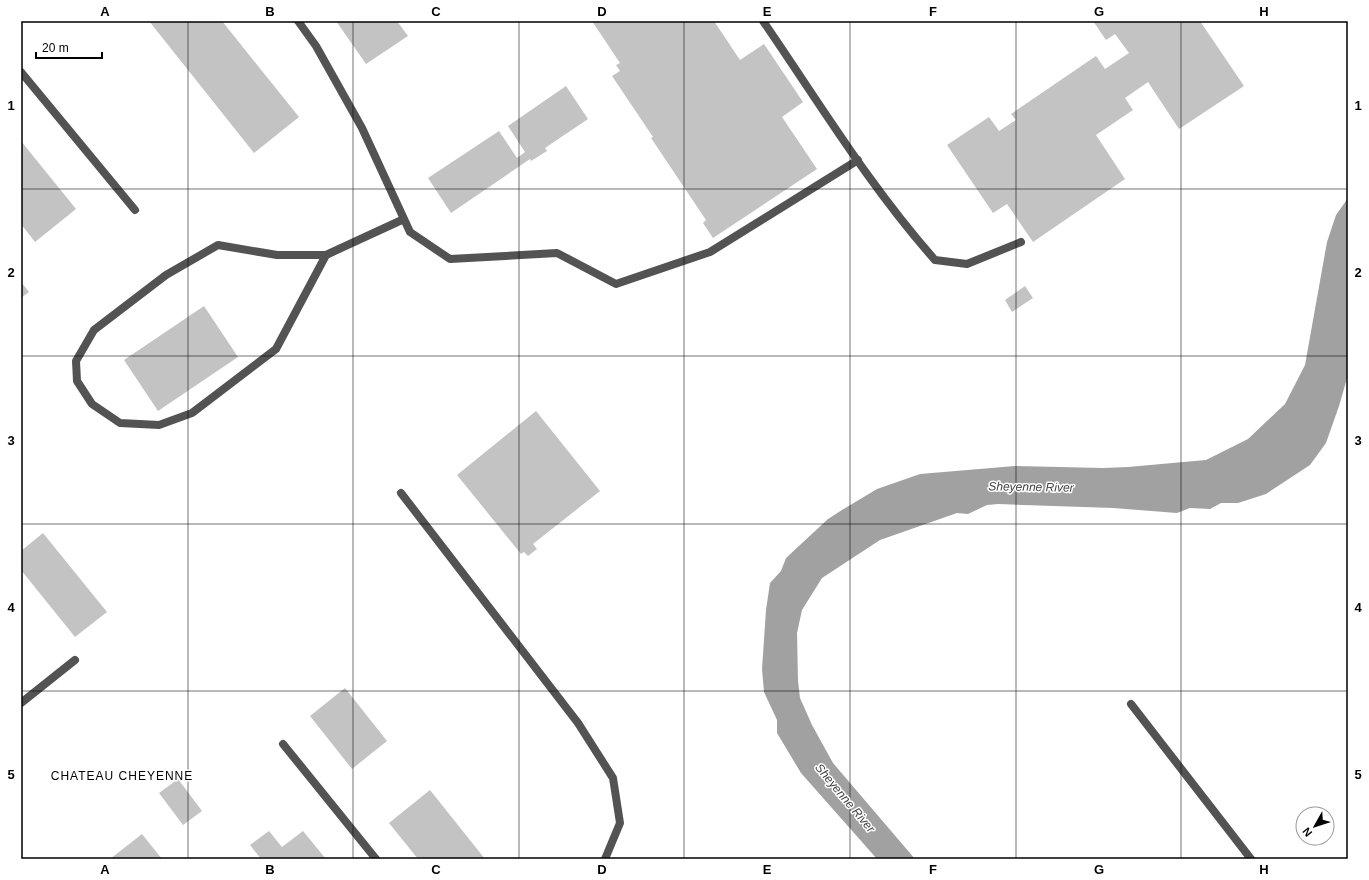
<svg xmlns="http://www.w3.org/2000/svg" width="1369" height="880" font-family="Arial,sans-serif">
<rect width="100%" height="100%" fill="#fff"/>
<path fill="#a1a1a1" d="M1348,198V375L1339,406L1326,443L1310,465L1266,494L1238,503H1221L1210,509L1190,508L1177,513L1113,508L998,504L987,505L968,514L957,513L880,540L822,578L802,610L797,633L798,681L800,698L812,725L833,763L915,859H877L801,773L777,733V720L764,692L762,669L766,610L770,583L781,571L786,558L828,519L842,510L877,489L920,474L1015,466L1103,468L1128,467L1206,460L1248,439L1285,404L1305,365L1327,242L1336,215Z"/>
<path fill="#c3c3c3" d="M149,21H222L299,117L254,153Z
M336,21H397L408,36L366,64Z
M592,21H714L740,60L764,44L803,102L782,117L817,169L713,238L703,223L706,220L651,138L653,137L612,76L620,71L616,65L620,63Z
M1093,21H1200L1244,86L1179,129L1148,82L1125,98L1133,110L1096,135L1125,179L1033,242L1007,204L993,213L947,145L989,117L999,131L1016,120L1011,114L1096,56L1105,69L1129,53L1115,34L1106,40Z
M566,86L588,119L545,148L547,151L531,161L530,159L451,213L428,178L499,131L517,158L525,152L508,126Z
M21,141L76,209L35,242L21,224Z
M21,282L29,292L21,298Z
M1025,286L1033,298L1012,312L1005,300Z
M204,306L238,357L158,411L124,360Z
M536,411L600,491L533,544L537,549L528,556L524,552L521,554L457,475Z
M43,533L107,612L75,637L21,570V551Z
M345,688L387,741L352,769L310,716Z
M178,779L202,811L183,825L159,793Z
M430,790L485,859H418L389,823Z
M269,831L282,847L303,831L326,859H261L250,845Z
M142,834L162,859H110Z"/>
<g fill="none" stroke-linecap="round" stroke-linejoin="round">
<path stroke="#535353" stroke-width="8" d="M298,21L316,46L362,128L410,232L450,259L557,253L616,284L710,252L858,160
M763,21C818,101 870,187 935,260L967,264L1021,242
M21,72L135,210
M218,245L277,255H326L276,349L192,413L159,425L120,423L92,404L77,381L76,361L94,330L166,275Z
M326,255L404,219
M401,493L578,723L613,778L620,823L605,859
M21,703L75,660
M1131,704L1251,859
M283,744L376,859"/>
</g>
<path fill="none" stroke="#000" stroke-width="1" stroke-opacity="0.55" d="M188,21V859M353,21V859M519,21V859M684,21V859M850,21V859M1016,21V859M1181,21V859M21,189H1348M21,356H1348M21,524H1348M21,691H1348"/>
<g text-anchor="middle" stroke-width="3" stroke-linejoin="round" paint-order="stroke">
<g font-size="12" font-style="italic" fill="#424242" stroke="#fff">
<text transform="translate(1031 487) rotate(1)" y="4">Sheyenne River</text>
<text transform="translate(845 798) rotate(50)" y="4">Sheyenne River</text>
</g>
<g font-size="12" letter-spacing="1" fill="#000" stroke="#fff">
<text x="122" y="780">CHATEAU CHEYENNE</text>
</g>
</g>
<rect width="1369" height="880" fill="none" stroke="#ffffff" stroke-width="44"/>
<g transform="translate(1315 826) rotate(231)"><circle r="19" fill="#ffffff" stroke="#999999"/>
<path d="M0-3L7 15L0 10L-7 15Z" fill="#000000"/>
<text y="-6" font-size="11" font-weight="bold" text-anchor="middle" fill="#000000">N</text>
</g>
<path d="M36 52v6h66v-6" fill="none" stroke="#000000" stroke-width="2"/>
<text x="42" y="52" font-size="12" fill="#000000" stroke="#ffffff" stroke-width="3" paint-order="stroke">20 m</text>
<rect x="22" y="22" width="1325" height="836" fill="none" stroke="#000" stroke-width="1.5"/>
<g font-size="13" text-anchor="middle" font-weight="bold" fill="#000">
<text x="105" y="16">A</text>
<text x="270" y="16">B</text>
<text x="436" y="16">C</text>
<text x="602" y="16">D</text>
<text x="767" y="16">E</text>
<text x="933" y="16">F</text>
<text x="1099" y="16">G</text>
<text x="1264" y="16">H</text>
<text x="11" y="110">1</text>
<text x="1358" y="110">1</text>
<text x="11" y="277">2</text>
<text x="1358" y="277">2</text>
<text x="11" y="445">3</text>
<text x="1358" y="445">3</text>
<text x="11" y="612">4</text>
<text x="1358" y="612">4</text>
<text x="11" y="779">5</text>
<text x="1358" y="779">5</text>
<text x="105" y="874">A</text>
<text x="270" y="874">B</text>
<text x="436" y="874">C</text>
<text x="602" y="874">D</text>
<text x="767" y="874">E</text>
<text x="933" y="874">F</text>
<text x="1099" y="874">G</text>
<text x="1264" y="874">H</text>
</g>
</svg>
